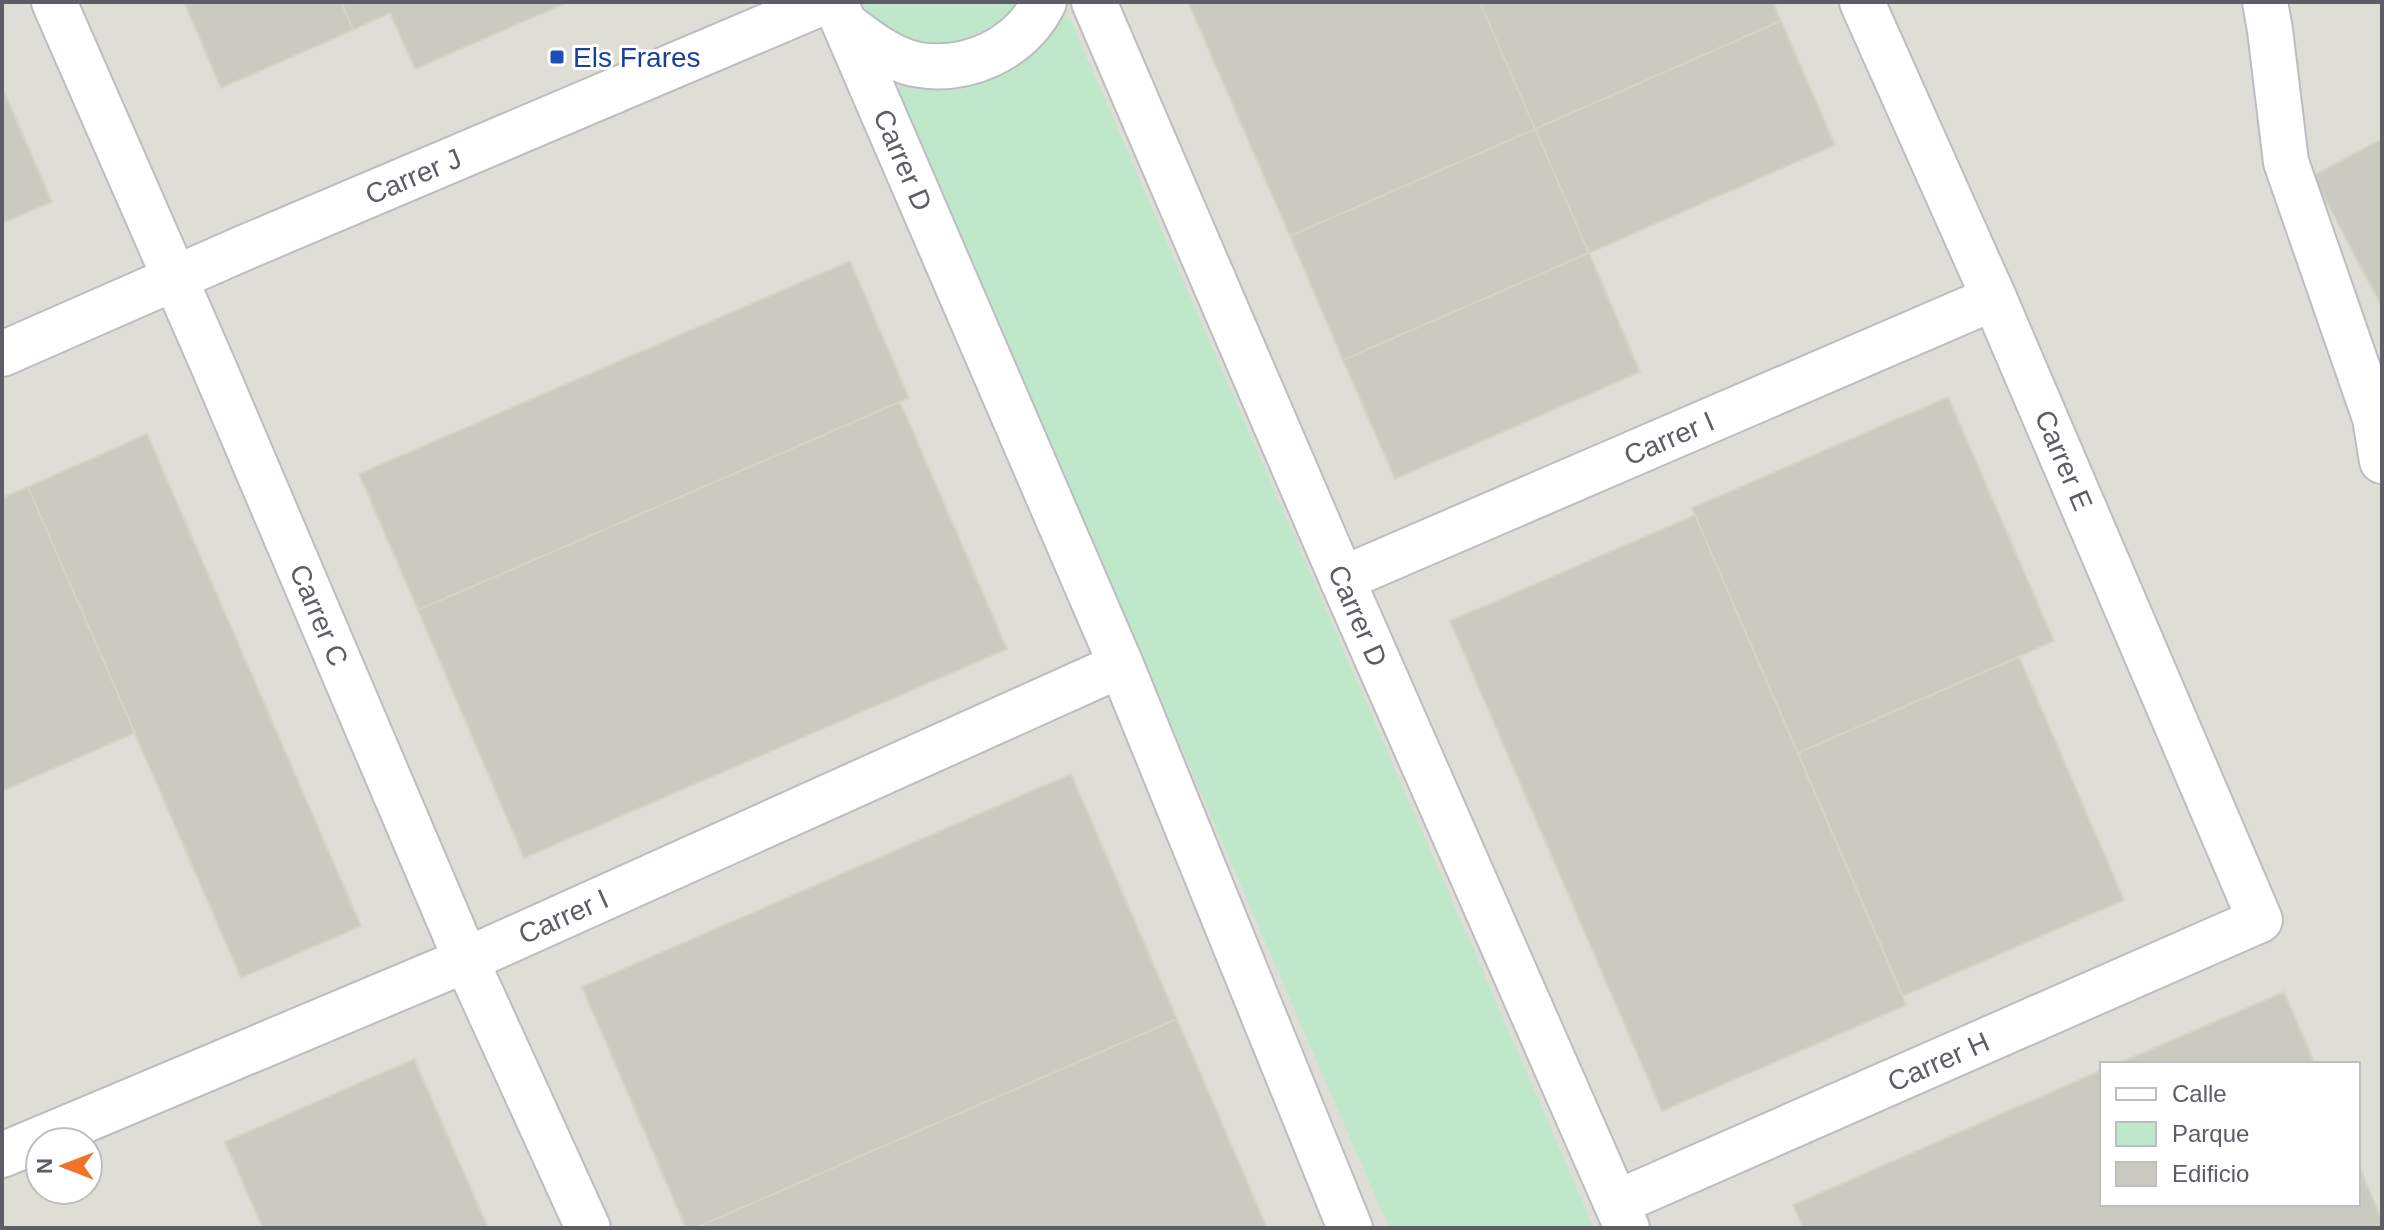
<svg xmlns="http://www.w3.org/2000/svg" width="2384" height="1230" font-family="Arial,sans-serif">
<rect width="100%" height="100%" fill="#eeefe4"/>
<path fill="#deded6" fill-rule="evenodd" d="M2,2H2382V1228H2ZM2102,1064H2358V1204H2102ZM40,1142H88V1190H40Z"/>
<path fill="#bfe8cb" d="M861,2H1017C988,43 932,58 888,29C877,22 869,12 861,2Z
M1061,15L1070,19L1594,1228H1391L1380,1207L901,99L898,88L903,81Z"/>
<path fill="#cacac0" stroke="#d4d4c2" stroke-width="2" d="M184,2H341L353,30L221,88Z
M341,2H568L415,69L390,13L353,30Z
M1188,2H1480L1535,129L1290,236Z
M1480,2H1773L1781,21L1535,129Z
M1781,21L1835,145L1589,253L1535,129Z
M2,87L52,202L2,223Z
M1535,129L1589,253L1343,360L1290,236Z
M2382,139V307L2313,176Z
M1589,253L1640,372L1395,479L1343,360Z
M850,261L909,398L418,610L359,474Z
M1948,397L2054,641L1798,753L1692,508Z
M900,402L1007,649L524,858L418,610Z
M147,434L361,926L241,978L28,487Z
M28,487L135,733L2,791V498Z
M1695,515L1906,1005L1662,1111L1450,621Z
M2019,657L2124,900L1903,996L1798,753Z
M1071,774L1177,1019L695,1228H686L582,987Z
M2284,992L2315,1064H2117Z
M1177,1019L1267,1228H695Z
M414,1059L488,1228H263L225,1142Z
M2102,1070V1204H2358V1164L2382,1220V1228H1803L1793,1205Z"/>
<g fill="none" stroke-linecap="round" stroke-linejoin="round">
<defs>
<g id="minor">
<path id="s1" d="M54,2L212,363L466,960L588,1228"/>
<path id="s2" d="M835,2L1121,665L1350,1228"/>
<path id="s3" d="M1094,2L1342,579L1627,1228"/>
<path d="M2265,2L2270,30L2286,162L2375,418L2382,461"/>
<path d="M845,24C865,39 888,58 914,64C966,74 1020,50 1044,2"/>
<path id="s4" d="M2,354L246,247L824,2"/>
<path id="s5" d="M1342,579L1994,298"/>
<path id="s6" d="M2,1155L466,960L1121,665"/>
<path id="s7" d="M1616,1203L2260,920L1994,298L1862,2"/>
</g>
</defs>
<use href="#minor" stroke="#bcbcc3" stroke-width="48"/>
<use href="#minor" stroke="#fff" stroke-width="44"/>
</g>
<rect fill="#1a4fb4" stroke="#fff" stroke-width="3" x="549" y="49" width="16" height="16" rx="4"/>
<g text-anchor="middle" stroke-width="6" stroke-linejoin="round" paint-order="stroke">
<g font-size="28" fill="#164399" stroke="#fff" text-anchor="start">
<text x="573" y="67">Els Frares</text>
</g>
<g font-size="28" fill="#5c5d65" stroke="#fff">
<text dy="10" stroke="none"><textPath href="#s2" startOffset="172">Carrer D</textPath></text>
<text dy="10" stroke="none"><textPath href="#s4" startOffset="448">Carrer J</textPath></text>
<text dy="10" stroke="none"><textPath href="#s5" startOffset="356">Carrer I</textPath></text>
<text transform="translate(2064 460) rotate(67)" y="10">Carrer E</text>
<text dy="10" stroke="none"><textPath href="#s1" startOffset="668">Carrer C</textPath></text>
<text dy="10" stroke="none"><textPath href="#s3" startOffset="668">Carrer D</textPath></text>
<text dy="10" stroke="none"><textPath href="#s6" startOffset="610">Carrer I</textPath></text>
<text dy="10" stroke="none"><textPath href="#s7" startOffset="352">Carrer H</textPath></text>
</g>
</g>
<rect width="2384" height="1230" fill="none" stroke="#5c5d65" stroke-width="8"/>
<rect x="2100" y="1062" width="260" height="144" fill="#ffffff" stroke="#bebec1" stroke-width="2"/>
<rect x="2116" y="1088" width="40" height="12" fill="#ffffff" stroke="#bebec1" stroke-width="2"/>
<text x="2172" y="1102" font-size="24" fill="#5c5d65">Calle</text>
<rect x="2116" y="1122" width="40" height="24" fill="#bfe8cb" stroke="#bebec1" stroke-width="2"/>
<text x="2172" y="1142" font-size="24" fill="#5c5d65">Parque</text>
<rect x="2116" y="1162" width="40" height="24" fill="#cacac0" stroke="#bebec1" stroke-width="2"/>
<text x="2172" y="1182" font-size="24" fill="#5c5d65">Edificio</text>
<g transform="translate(64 1166) rotate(270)"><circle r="38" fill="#ffffff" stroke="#bebec1" stroke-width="2"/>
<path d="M0-6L14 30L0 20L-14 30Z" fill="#f17328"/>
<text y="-12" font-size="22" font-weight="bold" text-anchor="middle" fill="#5c5d65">N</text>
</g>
</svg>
